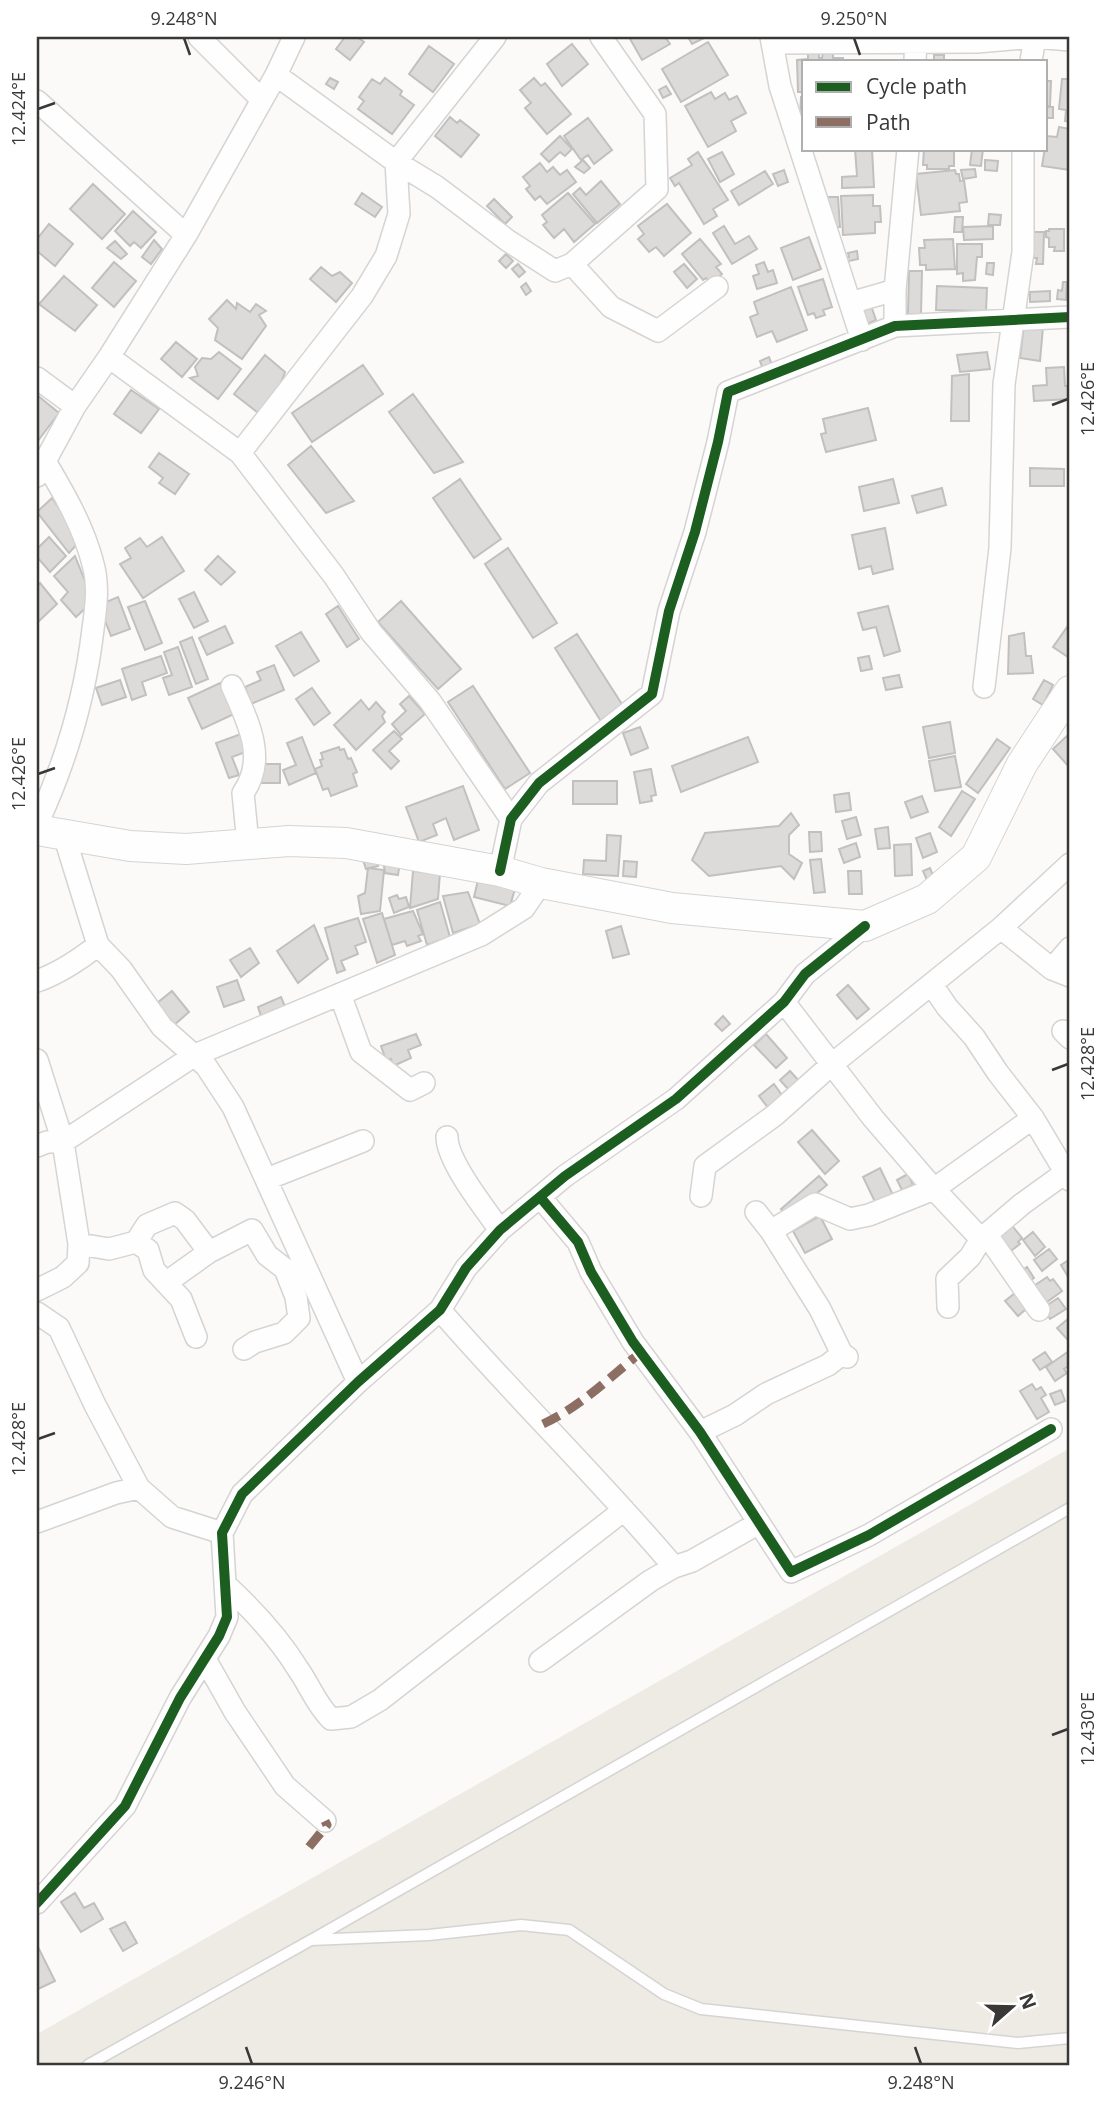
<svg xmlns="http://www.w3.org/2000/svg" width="1107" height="2102" font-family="'Open Sans',sans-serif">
<rect width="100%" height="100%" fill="#fbfaf8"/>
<path fill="#edebe4" d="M1070,1448V2065H37V2034Z"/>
<path fill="#dcdbd9" stroke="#c1c0bf" stroke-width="2" d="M345,37H357L364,42L350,60L336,49Z
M629,37H665L670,44L642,60Z
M688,37H706L692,44Z
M708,42L728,75L681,102L662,69Z
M572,44L588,64L562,86L547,64Z
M429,46L454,64L433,92L409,74Z
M833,52V58H843V61H804V92H798L797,60L808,59V53H819V58H822L823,53Z
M934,55H944V61H934Z
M330,78L338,82L334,89L326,84Z
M385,78L402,91L400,95L414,105L392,134L358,109L364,101L359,97L372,79L380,84Z
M534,78L541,86L545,83L571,114L547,134L525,108L531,103L520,90Z
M1062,79H1070V122L1065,121L1066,110L1059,109Z
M1046,81H1051L1050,106H1046Z
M666,86L671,94L663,98L659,90Z
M711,92L715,99L725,93L729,100L737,96L746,113L731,121L736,131L708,147L685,106Z
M801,97H804V119H800Z
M1046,107H1053V118H1046Z
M450,117L457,123L460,120L479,135L461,157L435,136Z
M588,118L612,150L594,164L588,155L581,160L564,136Z
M1059,127L1070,129V170L1042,166L1047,136L1057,137Z
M560,136L572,149L565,156L560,152L549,162L541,154Z
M855,149H872L874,187L842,188V177L857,176Z
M924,149H954V166H949V169H927V165H923Z
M972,149H983L981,166L970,165Z
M698,152L728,200L713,209L717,216L704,224L679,183L675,186L670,178L692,165L688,159Z
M722,152L734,174L720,182L708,159Z
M583,160L590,168L584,173L575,167Z
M985,160L998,161L997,171L985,170Z
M540,163L547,172L553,167L560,175L567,170L576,182L547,204L540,196L535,200L526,189L530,186L523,177Z
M975,169L976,177L963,179L961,170Z
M784,170L788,182L778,186L773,174Z
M955,170L956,174H959L960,181L964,180L967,202L959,203L960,211L921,215L916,174Z
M765,171L773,184L739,205L731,191Z
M601,181L620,204L597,223L573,194L580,188L586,195Z
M93,184L125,214L102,239L70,209Z
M362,193L382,207L375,217L355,204Z
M568,193L595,224L574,242L564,229L554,238L543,225L547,222L542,215Z
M873,195V206H880L881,222H875V233L843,235L841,196Z
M826,197H838L840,227H821Z
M494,199L512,217L505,224L487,206Z
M667,204L691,233L664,256L656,247L649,252L638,239L644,234L638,226Z
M133,211L156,232L141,248L134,242L130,246L115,231Z
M989,214L1001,215L1000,225H988Z
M955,217H963L962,232H954Z
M49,224L73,244L55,266L37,251V239Z
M724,226L735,244L749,236L757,249L732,264L713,233Z
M993,226V239L964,240L963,227Z
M1049,229H1064V251H1054L1055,247H1049V238L1046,237V231H1049Z
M1030,232H1044L1043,264H1036L1037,258H1029Z
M809,237L821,269L793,280L781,248Z
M700,239L721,264L716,267L722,274L710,283L706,278L703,280L682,254Z
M953,239L955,269L926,270V265H920L919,248H925L924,240Z
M154,240L162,249L151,264L142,257Z
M115,241L127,254L121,259L107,248Z
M957,244H982V257H977L975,280L963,281V273L957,274Z
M857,251L858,259L844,262L843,258L849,257L848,253Z
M506,254L513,261L506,268L499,261Z
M114,262L136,281L114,307L92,288Z
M764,262L768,272L773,270L777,283L757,289L753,276L759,274L756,265Z
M987,263H994L993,275L986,274Z
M518,264L525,272L519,277L512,269Z
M684,264L697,279L687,288L674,272Z
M321,267L332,276L340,272L352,283L336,302L310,279Z
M909,271H922L921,315L908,314Z
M64,276L97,305L75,331L39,304Z
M823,279L832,307L823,310L825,315L816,318L814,313L808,315L798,287Z
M1063,282H1067L1066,300L1057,299L1058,290L1062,291Z
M526,283L531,291L526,295L521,287Z
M937,286L987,288L986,311L936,310Z
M791,287L807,330L777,342L772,331L757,337L750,317L758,314L754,302Z
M1050,291V301L1030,302V292Z
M227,300L236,309L237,303L250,312L256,304L266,311L259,315L266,326L242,359L215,340L218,328L209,319Z
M869,300L876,320L867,324L861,303Z
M1024,324L1043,327L1040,361L1020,358Z
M176,342L197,359L182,377L161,359Z
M219,352L241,369L218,399L190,378L198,376L195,367L202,358L211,359Z
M987,352L990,369L960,372L957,355Z
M265,355L285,372L281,383L262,416L234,394Z
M769,357L773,368L764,372L760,361Z
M363,365L383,394L312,442L292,413Z
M1064,367L1065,386H1070V399L1034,401L1033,386L1047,385L1046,368Z
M969,374V421H951L952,376Z
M131,390L159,409L141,433L114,414Z
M413,394L463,462L434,473L389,412Z
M37,395L59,413L37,442Z
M868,408L876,440L826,452L821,434L826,433L823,419Z
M311,446L354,501L326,513L288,465Z
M159,453L189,474L175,494L159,483L163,478L149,467Z
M1030,468L1064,469V486H1030Z
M460,479L501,539L474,558L433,498Z
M893,479L899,503L864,511L859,487Z
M942,488L946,505L917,513L912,496Z
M52,498L81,540L69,553L37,512Z
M885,528L893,569L873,574L871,566L859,569L852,535Z
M49,537L66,556L50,572L37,557V549Z
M162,537L184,571L143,598L120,564L131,558L125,548L140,538L147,547Z
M508,548L557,623L533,638L485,564Z
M75,556L93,601L76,617L61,600L68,592L54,576Z
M218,556L235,572L221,585L205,570Z
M40,583L57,604L38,622L37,586Z
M194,592L208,621L194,628L179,599Z
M118,597L130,629L111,636L99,605Z
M145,601L162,643L145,650L128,607Z
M401,601L461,669L438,689L378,622Z
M338,606L359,639L347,647L326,614Z
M888,606L900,651L884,656L876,627L863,630L858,613Z
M1070,623V653L1068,657L1053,647Z
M225,626L233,643L207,655L199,638Z
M301,632L319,661L294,676L276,646Z
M1024,633L1026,656H1031L1033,673L1008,674L1009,636Z
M577,634L625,709L602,723L555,648Z
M192,637L208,679L196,684L180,642Z
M178,647L192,687L169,695L163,678L172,675L164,652Z
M161,656L167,673L142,682L146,695L132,700L122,669Z
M869,656L872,669L861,671L858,658Z
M274,665L284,690L251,704L245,687L261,680L257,672Z
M899,675L902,687L886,690L883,678Z
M120,680L126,697L102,705L96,688Z
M1044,680L1053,685L1043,705L1033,699Z
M220,683L234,714L202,729L188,698Z
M473,686L530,773L505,789L448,702Z
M312,688L330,713L314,725L296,699Z
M409,696L425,714L401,735L392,724L406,711L400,704Z
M361,700L369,710L376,702L385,712L382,716L385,722L356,750L334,725Z
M950,722L955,753L929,758L923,727Z
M640,727L648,748L631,755L623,733Z
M394,731L402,739L389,751L399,761L391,769L373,750Z
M1070,733V768L1053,749Z
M241,734L248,751L232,757L239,775L229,778L216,743Z
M302,737L316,773L289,785L283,770L296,765L287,743Z
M748,737L758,762L681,792L672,766Z
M997,739L1010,748L978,793L966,784Z
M339,747L340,750L344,749L348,759L351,758L357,772L353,774L357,786L331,796L328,788L323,790L315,769L322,766L320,760L323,759L321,753Z
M955,756L961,787L935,791L929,761Z
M261,764H280V783H261Z
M651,769L656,795L651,796L652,801L640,803L634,772Z
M573,781H617V804H573Z
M463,786L479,830L454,840L446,818L433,824L437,835L419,842L406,807Z
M962,791L975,799L951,836L939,827Z
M849,793L851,810L836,812L834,795Z
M922,796L928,812L911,818L905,802Z
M791,813L799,825L789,835V854L802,863L794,879L781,866L709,876L692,860L705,833L779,826Z
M856,817L861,835L847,839L842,821Z
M888,827L890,848L878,849L875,829Z
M809,832H821L822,851L810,852Z
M930,833L937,852L923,858L916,838Z
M607,835L621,836L618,876L583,874L584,860L606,861Z
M856,843L860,857L844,863L839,849Z
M911,844L912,875L895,876L894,845Z
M376,856L378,866L366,869L363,860Z
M383,859L400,862L398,875L385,873Z
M821,859L825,892L814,893L810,860Z
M624,861L637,862L636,877L623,876Z
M368,868L384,870L380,911L361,914L358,896L365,893Z
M930,868L934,878L927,880L923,871Z
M413,871L440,873L438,899L410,908Z
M848,871H861L862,894H849Z
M478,880L515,889L510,906L474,897Z
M468,892L480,924L453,933L443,896Z
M397,895L399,899L406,897L409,907L394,913L389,898Z
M440,902L450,937L427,945L417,910Z
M413,911L423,934L418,936L421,941L407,946L405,941L392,945L384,919Z
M382,913L395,955L377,963L363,919Z
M358,918L366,942L355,946L358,954L341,961L345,970L337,973L325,928Z
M314,925L328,959L298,983L277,951Z
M621,926L629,954L613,958L606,931Z
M250,948L259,963L241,977L230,960Z
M237,980L244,1000L224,1007L217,987Z
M848,985L869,1009L857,1019L837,995Z
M172,991L189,1012L173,1026L156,1004Z
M281,997L286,1009L262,1019L258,1007Z
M723,1016L730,1024L722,1031L715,1024Z
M416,1034L421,1045L408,1050L411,1058L393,1066L391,1059L386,1060L381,1046Z
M766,1034L787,1058L776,1068L754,1045Z
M790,1071L799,1081L789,1090L780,1080Z
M774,1084L784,1098L769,1109L759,1096Z
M812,1130L839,1161L825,1174L798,1142Z
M880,1168L894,1197L877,1206L863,1177Z
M908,1174L913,1185L902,1190L897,1180Z
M819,1176L827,1185L788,1217L781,1209Z
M820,1216L832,1239L805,1253L793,1231Z
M1010,1223L1022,1238L1018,1242L1020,1244L1008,1253L995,1235Z
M1033,1232L1045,1247L1035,1256L1023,1240Z
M1049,1249L1057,1259L1042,1271L1034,1260Z
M1070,1259V1280L1061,1265Z
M1027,1267L1034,1278L1027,1283L1019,1273Z
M1047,1277L1050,1281L1053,1279L1062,1291L1043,1305L1031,1288Z
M1021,1288L1033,1303L1018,1316L1005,1301Z
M1058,1298L1066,1309L1050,1319L1043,1308Z
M1068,1319L1070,1322V1337L1067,1339L1057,1328Z
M1069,1351L1070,1365L1064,1369L1067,1373L1055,1381L1046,1367Z
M1045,1352L1052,1362L1040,1370L1033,1360Z
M1032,1384L1036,1390L1041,1387L1046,1395L1041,1398L1049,1412L1037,1419L1020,1391Z
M1061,1390L1065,1401L1055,1405L1050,1394Z
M75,1893L84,1908L94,1903L103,1919L81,1932L61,1902Z
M125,1922L137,1943L123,1951L110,1929Z
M37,1945L55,1981L38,1989L37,1986Z"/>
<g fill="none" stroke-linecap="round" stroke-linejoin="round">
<defs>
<path id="service" d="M313,1939L1070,1508
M88,2065L311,1940L429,1935L521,1925L569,1930L664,1994L701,2009L1018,2043L1070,2038"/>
<path id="minor" d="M199,37L262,100
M771,37L780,86L862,340
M773,43L977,42L1035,37L1070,40
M915,61L916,37
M1031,61L1035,37
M276,75L396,162L437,187L507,240L555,271L572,264L657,189L655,114L601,37
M37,101L186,235
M572,264L611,307L658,331L717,287
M850,303L895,290
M895,326V290L908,149
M109,357L240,453L334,576L371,632L430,701L511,819
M37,378L75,406
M240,453L362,296L386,256L399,214L396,162L495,37
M37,476L75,406L109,357L186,235L276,75L294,37
M232,686C247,720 268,758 243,793L248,844
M984,687L1000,548L1004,384L1023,252V149
M37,824C66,762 85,697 93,629C96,608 99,585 93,564C84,528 65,495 46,463
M64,835L98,945L121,969L162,1027L206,1066L233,1107L358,1382
M500,871L511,819L539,783L652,694L669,611L695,532L718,442L728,392L895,326L1070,317
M1001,928L1052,969L1070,976
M1052,969L1070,948
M37,981C60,973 79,960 98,945
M932,985L947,1007L974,1037L998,1073L1033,1118L1070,1180
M340,994L361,1052L410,1090L424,1083
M784,1002L873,1118L934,1189L981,1239
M1063,1031L1070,1038
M37,1060L63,1142L79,1244L78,1263L63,1277L37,1290
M447,1137C447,1161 485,1209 500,1230
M37,1146L47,1142H63L195,1055L481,935L524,908L541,883
M267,1179L363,1141
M701,1196L705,1166L775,1115L831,1065L1001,928L1070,864
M540,1197L578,1242L591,1272L633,1342L700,1432L791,1572L869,1535L1051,1429
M756,1212L771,1231L820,1309L842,1354L847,1357
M771,1231L815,1204L850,1219L869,1215L934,1189L1033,1118
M987,1235L1039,1310
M136,1242L147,1225L175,1213L185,1220L209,1252
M79,1244L109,1249L136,1242L148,1250L154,1270L181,1299L196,1337
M167,1282L209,1252L252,1230L267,1255L285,1269L296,1297L299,1318L284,1333L255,1342L244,1349
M948,1307L947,1279L970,1257L981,1239L1022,1204L1065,1173
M440,1310C516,1398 600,1479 674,1567
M37,1313L59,1328L95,1405L139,1488L172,1517L222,1533
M700,1432L735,1415L766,1394L828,1365L842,1354
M37,1522L116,1493L139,1488
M226,1585C253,1610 279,1638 298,1669C310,1686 316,1704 331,1719L351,1717L380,1700L624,1510
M205,1659L235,1712L285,1786L325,1821
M540,1661L650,1581L674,1567L692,1561L759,1523
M37,1903L125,1806L180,1698L219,1636L227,1617L222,1533L242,1494L358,1382L440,1310L466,1268L500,1230L565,1176L676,1099L784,1002L805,974L865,926"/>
<path id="secondary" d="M37,830L130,846L186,849L289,841L346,843L500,871L541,883L672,908L865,926L927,899L976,857L1022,764L1070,691"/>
</defs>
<use href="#service" stroke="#d5d4d3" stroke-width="13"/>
<use href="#minor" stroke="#d5d4d3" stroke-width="24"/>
<use href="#secondary" stroke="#d5d4d3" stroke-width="32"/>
<use href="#service" stroke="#fefefe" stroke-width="10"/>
<use href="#minor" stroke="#fefefe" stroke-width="21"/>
<use href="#secondary" stroke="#fefefe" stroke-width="30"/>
<path stroke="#8d6e63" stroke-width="9" stroke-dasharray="18 9" stroke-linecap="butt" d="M543,1424C580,1407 609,1378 640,1353
M309,1847L327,1825L325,1821"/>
<defs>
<path id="cycleway" d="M500,871L511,819L539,783L652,694L669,611L695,532L718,442L728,392L895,326L1070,317
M540,1197L578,1242L591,1272L633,1342L700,1432L791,1572L869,1535L1051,1429
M37,1903L125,1806L180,1698L219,1636L227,1617L222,1533L242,1494L358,1382L440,1310L466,1268L500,1230L565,1176L676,1099L784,1002L805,974L865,926"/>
</defs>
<use href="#cycleway" stroke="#fff" stroke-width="15"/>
<use href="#cycleway" stroke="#1b5e20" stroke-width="10"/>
</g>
<path fill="none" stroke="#393837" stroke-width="2.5" d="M184,38L190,55M854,38L860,55M38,109L55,103M1052,405L1068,399M38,774L55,768M1052,1070L1068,1064M38,1439L55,1433M1052,1735L1068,1729M246,2047L252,2064M915,2047L921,2064"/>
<rect width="1107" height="2102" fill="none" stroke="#ffffff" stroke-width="77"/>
<rect x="802" y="60" width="245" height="91" fill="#ffffff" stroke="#b0afaf" stroke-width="2"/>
<rect x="816" y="82" width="35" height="10" fill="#1b5e20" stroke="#b0afaf" stroke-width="2"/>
<text x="866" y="94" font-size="21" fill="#393837">Cycle path</text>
<rect x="816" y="117" width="35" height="10" fill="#8d6e63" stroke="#b0afaf" stroke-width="2"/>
<text x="866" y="130" font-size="21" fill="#393837">Path</text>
<g transform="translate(1012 2007) rotate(70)" stroke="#ffffff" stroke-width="5" paint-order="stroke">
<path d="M0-5L12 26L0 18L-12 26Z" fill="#393837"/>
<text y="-10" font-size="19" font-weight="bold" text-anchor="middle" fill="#393837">N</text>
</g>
<rect x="38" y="38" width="1030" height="2026" fill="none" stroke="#393837" stroke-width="2.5"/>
<g font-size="18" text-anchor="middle" fill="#393837">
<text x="184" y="25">9.248°N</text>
<text x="854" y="25">9.250°N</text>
<text transform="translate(19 109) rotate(-90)" y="6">12.424°E</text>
<text transform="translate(1088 399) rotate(-90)" y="6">12.426°E</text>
<text transform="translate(19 774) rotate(-90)" y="6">12.426°E</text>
<text transform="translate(1088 1064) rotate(-90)" y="6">12.428°E</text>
<text transform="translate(19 1439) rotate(-90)" y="6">12.428°E</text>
<text transform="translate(1088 1729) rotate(-90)" y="6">12.430°E</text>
<text x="252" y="2089">9.246°N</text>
<text x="921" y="2089">9.248°N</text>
</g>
</svg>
